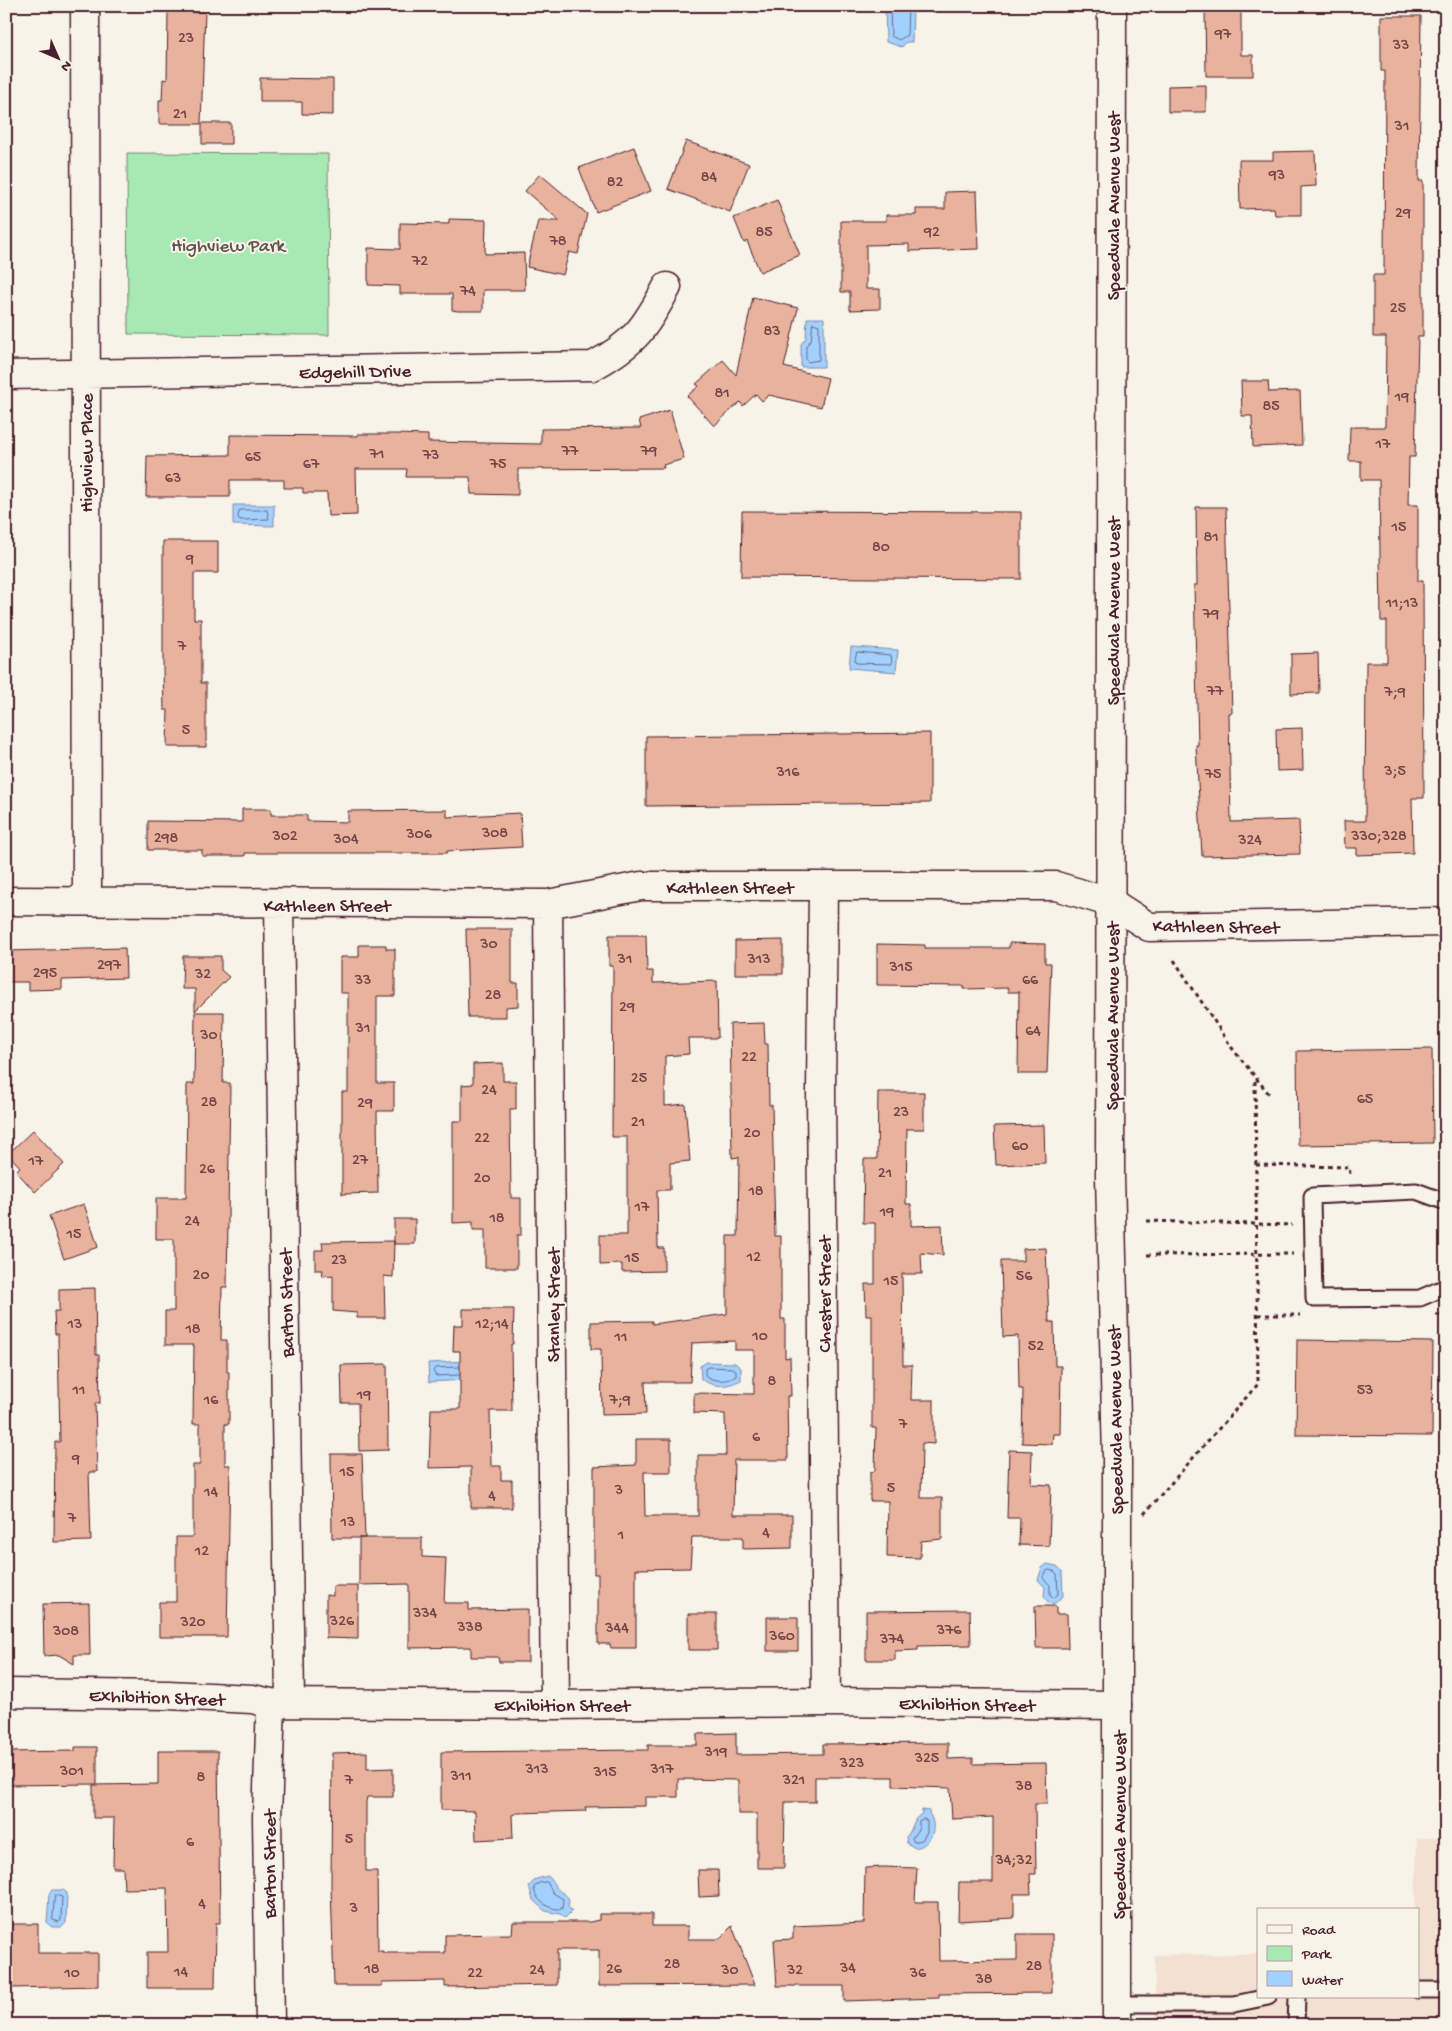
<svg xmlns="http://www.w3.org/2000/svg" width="1452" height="2031" font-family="'Gochi Hand',sans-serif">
<rect width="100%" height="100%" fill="#f7f3e8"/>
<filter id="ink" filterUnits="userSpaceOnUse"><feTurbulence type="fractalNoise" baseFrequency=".02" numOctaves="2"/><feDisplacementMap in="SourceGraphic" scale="10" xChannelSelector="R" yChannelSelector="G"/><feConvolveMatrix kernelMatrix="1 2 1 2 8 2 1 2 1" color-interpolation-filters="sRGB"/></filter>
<g filter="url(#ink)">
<path fill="#f2e0d1" d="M1417,1838H1446V2025H1155V1955L1258,1954V1997H1418V1910H1415Z"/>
<path fill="#a7e9b3" stroke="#78846f" d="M127,153L328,154L329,335L128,334Z"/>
<path fill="#a3d1ff" stroke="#7f8aaa" d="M885,6H913L912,42H906L902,47L886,42Z
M807,318H824V367H801V344L806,338Z
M233,505H274V526L233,525Z
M851,647L898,650L896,672L849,668Z
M466,1361L467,1380L429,1382L428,1363Z
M707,1362L735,1363L741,1368V1380C727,1387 714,1388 701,1379L700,1366Z
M1047,1564L1057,1566L1062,1571L1063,1596L1054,1604L1048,1602L1044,1596L1045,1587L1038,1580L1042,1568Z
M922,1810L929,1811C929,1814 931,1816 932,1819C937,1832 928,1846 915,1848L907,1843L906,1837C914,1829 912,1818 922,1814Z
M548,1876C552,1880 553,1883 556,1887C561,1895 572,1893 568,1907L572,1911L565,1918L560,1914L545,1911L533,1900L529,1886L536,1879Z
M52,1890H63L67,1893L66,1923L62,1927H52L47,1923L49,1894Z"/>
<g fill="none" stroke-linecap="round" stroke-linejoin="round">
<path stroke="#6e6680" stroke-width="1" d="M890,6L891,36L899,40L907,35L908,6
M813,323L819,325V360L808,362L806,360V346L811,340Z
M240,510H267L269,519L240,520L238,517Z
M857,652L891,655L892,664L856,663L855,661Z
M459,1367L435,1368L433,1371L436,1376L459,1375
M709,1367L732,1368L736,1370V1376C727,1382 713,1382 705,1375V1369Z
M1048,1570L1054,1571L1057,1574L1058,1594L1054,1598L1050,1596V1585L1043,1578Z
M924,1819L927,1821V1832L922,1840L914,1842L912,1838L919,1828V1821Z
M547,1882L553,1893L563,1899L562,1909C549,1910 535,1901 534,1887L539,1883Z
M55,1895L62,1897L61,1920L59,1922L53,1920Z"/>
</g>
<path fill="#e8b29c" stroke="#4a1f2b" d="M1241,8V55H1253V76H1206L1205,9Z
M168,12H205L201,124H159V100H162L163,79L167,80Z
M1381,16H1421L1419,181H1423V337H1418L1415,457H1409L1408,505H1418V581H1423L1424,798H1412L1413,853L1357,855V848H1345L1344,821H1365L1366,662H1387V621H1381L1379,480H1361V461H1349L1350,427H1385L1386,337H1373V275H1384L1385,71H1381Z
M260,78L333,79V115L302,114V102H260Z
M1206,85V112H1168V86Z
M202,123H231V144H202Z
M686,141L749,164L730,212L668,189Z
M634,147L651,191L596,212L579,168Z
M1315,151L1316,186L1301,187V215H1275L1274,208L1240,209L1239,160H1273V152Z
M540,174L587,214L578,254L569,252L563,275L527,267L538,221H560L525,191Z
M977,191L979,249L909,251V244L866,245V289H880V309L850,310V292H841V221H886V215H916V209H945V192Z
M777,200L800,255L760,272L747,241L744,243L734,218Z
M449,219L486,220L485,254L524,253L525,290H483V311H458L452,310V294H400V286L368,285V248L400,249V223L449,224Z
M753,297L798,308L784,367L828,378L821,407L769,395L762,401L756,394L743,406L740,402L714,426L687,396L699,386L696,384L723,360L736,375Z
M1241,381H1268L1269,392L1300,391L1302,445L1253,447L1252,416H1242Z
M670,410L684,459L663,465L664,468L518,469V495L471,494L470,477H406L407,469H356L357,515L328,516L327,493H303V488H284V480H230V497H146L147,456L230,455V435L358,436V434H396L428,435V442L541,444V429L641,428L639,420Z
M1196,507H1226L1232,713H1229L1231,822L1299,820L1300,854L1202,856L1196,745H1198L1194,585H1197Z
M742,511L1021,512V579L741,577Z
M163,541H218V573H194V619H201V683H206V747H167L168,710H164L163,669Z
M1318,653L1319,693L1291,694V654Z
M1302,728L1303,770L1277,771L1276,729Z
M930,733V803L646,806V736Z
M242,809H271V815H307V821L348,822V811L447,810V817L520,813L522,847L447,851V853H245V856H202V850H148V821L242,822Z
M466,929H512V983H518V1006L506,1007V1017H468Z
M609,935H646L647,971H653V983L717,981L718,1038H688L689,1054L665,1056V1106L685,1104L690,1161L670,1163V1190H657L658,1248H664V1271L622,1272V1264L600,1265V1235H627V1137H612L613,966H609Z
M783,940V974H735V941Z
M1009,943L1045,944V963H1051L1047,1074H1018L1019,992H1008V988L964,989V986L877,985V944L925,945V948H1009Z
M359,945H386V949H395V996H377V1083H394V1111H377L378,1193L342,1194V1092H348V993H340V957H359Z
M125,948L126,978L62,980V989L28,990V982H6V951Z
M183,956H221V970L229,977L195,1011V989H182Z
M195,1012H224L223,1083H230L227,1287H222L221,1340H227V1372H229V1424H225V1465H230L227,1637H159V1602H176V1537H193V1465H200V1424H193L194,1345H165V1311H174V1239H156V1198H186L187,1084H194Z
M764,1023L765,1044H768L769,1105H772L775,1236H781V1319H785V1358L790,1357L791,1396H787L788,1460H734L733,1515H792V1548L743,1549V1537H692L690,1568L636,1569V1648H611L610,1644H598V1574H594V1467L636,1465V1439H671V1472H644L645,1516H698V1455H726L725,1414L694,1413V1393L754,1394V1350H735V1341L692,1343L690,1382H645L646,1414L602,1415L601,1349H591V1322L652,1321V1324L727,1314V1236H738L739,1157L732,1158L730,1024Z
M1432,1049L1433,1143L1298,1145L1297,1051Z
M503,1063V1081H516V1109H510L511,1198H521V1235H517V1268H485V1230H473V1222L453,1223V1121H462V1085L473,1084V1064Z
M878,1092H924V1129H907L906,1204H911V1226L942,1225L943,1255L921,1253L922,1274H902L903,1365H912L911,1400H934V1444L922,1443L921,1498H942V1539L921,1541L920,1558L887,1557L888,1501H870V1472L875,1471L876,1428H872V1315H866L865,1284H875V1223H863L864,1159H877Z
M1044,1125L1045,1163L996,1165L994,1126Z
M33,1130L64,1164L35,1192L16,1171L20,1167L8,1154Z
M84,1204L98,1247L64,1259L49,1216Z
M394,1219H415V1244H394Z
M394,1241L393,1277L384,1276L385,1318H357V1313L333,1311V1275L322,1276L323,1270H315V1250H323L322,1242Z
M1046,1248L1049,1322H1054L1055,1366H1061L1060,1434H1053L1052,1444L1022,1443L1023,1389H1019L1018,1336L1003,1337L1001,1261H1023V1249Z
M95,1288L96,1355H99L100,1403H95L97,1472H89L91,1541L54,1542L55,1442H60L58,1334H55L54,1311H59V1289Z
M463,1309H514L513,1344H511L512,1411H490L491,1466H501V1480H512V1508H471V1467L429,1468L431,1409H460V1351H453L454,1325H463Z
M1297,1340L1433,1342L1432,1436L1296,1435Z
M387,1364L388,1450L359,1451L358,1403H342L341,1365Z
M1009,1450L1032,1451L1031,1484L1051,1485L1049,1546L1019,1545L1020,1518H1007Z
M331,1454H362L365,1538H332Z
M359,1538H422V1557L446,1558L444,1603H469V1610L528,1609V1662H499L498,1657H471V1647L409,1648V1584L359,1585Z
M333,1586H358V1639L326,1638V1595L333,1596Z
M89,1603L90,1655H74V1664L59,1655L44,1656L43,1604Z
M1035,1606H1056V1614H1067L1068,1648H1036Z
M970,1610L971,1645L918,1646V1650L895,1651V1660H866V1611Z
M688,1614H717V1650H688Z
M767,1617H798V1651H767Z
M736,1733V1755L823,1754V1744L948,1743V1759L973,1758V1764L1046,1763L1047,1804H1035L1036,1874H1030L1031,1894H1014V1918L958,1921L959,1882H993V1817L952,1819L950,1788L893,1786V1777H815V1802H785L784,1868H757V1814H738V1780L678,1779V1797H645V1806L585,1807L586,1811L517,1813L512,1815L513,1838L476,1840L475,1811L441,1810V1752L648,1750V1745H697V1734Z
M75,1747H97V1784L6,1785V1752L75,1751Z
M158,1751H218L220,1923H216L215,1988H147V1952H168L167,1888L124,1889L123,1868H113L114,1818H93V1785L158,1784Z
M367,1752V1769L393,1768V1797H367L366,1802V1871H377L378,1951H383V1953H445V1935L512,1934L513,1922H590L599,1920V1914H652V1926H688V1939H719L732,1926L755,1985L599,1986V1950H557V1985L445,1987V1981L382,1982V1986H334L331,1886L332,1753Z
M883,1867L917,1868L915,1902H938L939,1961L1017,1960V1934H1052V1993L939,1994V1998L844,2001V1986H777L774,1940L793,1939V1926L864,1923L865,1868Z
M698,1870H718L719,1896L699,1897Z
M6,1924H38V1953H98V1986L11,1988V1985H6Z"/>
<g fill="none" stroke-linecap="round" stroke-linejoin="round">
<defs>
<path id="lane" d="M1446,1202L1416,1191L1312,1196L1314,1299L1420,1298L1446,1287
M1418,1990H1446
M1117,2004H1234L1268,1997
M1296,2025L1297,1997"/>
<path id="street" d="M85,6L87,900
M6,375L593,366C635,343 645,328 667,287
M823,886L821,1092L826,1702
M6,901L548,904L641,886H1056L1112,903L1149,927L1446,922
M279,904L290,1702
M548,904L555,1705
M6,1693L168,1695L252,1699L271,1703L555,1705L826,1702L1117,1705
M270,2025L267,1817L271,1703"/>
<path id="secondary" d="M1112,6L1110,1176L1117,1459V2025"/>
</defs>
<use href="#lane" stroke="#4a1f2b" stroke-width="19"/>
<use href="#street" stroke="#4a1f2b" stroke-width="31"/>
<use href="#secondary" stroke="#4a1f2b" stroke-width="31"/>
<path stroke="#4a1f2b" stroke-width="3" stroke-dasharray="4 4" stroke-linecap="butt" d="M1174,960L1232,1048L1269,1094
M1256,1165L1349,1167L1350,1174
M1147,1221L1292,1225
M1147,1255L1293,1254
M1258,1315H1300
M1436,1315H1446
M1144,1514L1258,1384L1255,1077"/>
<use href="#lane" stroke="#f7f3e8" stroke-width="15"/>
<use href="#street" stroke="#f7f3e8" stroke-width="28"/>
<use href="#secondary" stroke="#f7f3e8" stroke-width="28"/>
</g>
</g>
<g text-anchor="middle" stroke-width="4" stroke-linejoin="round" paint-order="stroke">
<g font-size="16" fill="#724447">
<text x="1223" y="38">97</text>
<text x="186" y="42">23</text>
<text x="1401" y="49">33</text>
<text x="180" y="118">21</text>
<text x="1402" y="130">31</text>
<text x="1277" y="179">93</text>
<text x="709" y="181">84</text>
<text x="615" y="186">82</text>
<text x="1403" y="217">29</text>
<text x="764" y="236">85</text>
<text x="932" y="236">92</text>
<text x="558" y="245">78</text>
<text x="420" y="265">72</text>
<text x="468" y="295">74</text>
<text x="1398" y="312">25</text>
<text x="772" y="335">83</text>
<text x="722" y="397">81</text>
<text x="1402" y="401">19</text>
<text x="1271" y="410">85</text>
<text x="1383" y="448">17</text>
<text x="570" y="455">77</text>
<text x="649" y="455">79</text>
<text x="377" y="458">71</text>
<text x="431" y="459">73</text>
<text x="253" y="461">65</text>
<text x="311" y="468">67</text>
<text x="498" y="468">75</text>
<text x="173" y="482">63</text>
<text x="1399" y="531">15</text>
<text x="1211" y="541">81</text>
<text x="881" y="551">80</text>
<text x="190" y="563">9</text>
<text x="1402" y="607">11;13</text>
<text x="1211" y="618">79</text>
<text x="182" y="650">7</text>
<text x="1215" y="695">77</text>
<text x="1395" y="696">7;9</text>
<text x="186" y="734">5</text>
<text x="1395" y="775">3;5</text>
<text x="788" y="776">316</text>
<text x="1213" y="778">75</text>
<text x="495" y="837">308</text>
<text x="419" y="838">306</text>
<text x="285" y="840">302</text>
<text x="1379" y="840">330;328</text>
<text x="166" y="842">298</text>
<text x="346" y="843">304</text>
<text x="1250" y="844">324</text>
<text x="489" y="948">30</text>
<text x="625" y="963">31</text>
<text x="759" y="963">313</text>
<text x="109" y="969">297</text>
<text x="901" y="971">315</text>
<text x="45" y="977">295</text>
<text x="203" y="978">32</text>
<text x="363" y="984">33</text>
<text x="1030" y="984">66</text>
<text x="493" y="999">28</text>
<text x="627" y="1011">29</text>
<text x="363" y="1032">31</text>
<text x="1033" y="1035">64</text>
<text x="209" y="1039">30</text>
<text x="749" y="1061">22</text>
<text x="639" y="1082">25</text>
<text x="489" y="1094">24</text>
<text x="1365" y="1103">65</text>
<text x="209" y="1106">28</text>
<text x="365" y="1107">29</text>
<text x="901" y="1116">23</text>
<text x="638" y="1126">21</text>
<text x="752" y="1137">20</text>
<text x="482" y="1142">22</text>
<text x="1020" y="1150">60</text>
<text x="360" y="1164">27</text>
<text x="36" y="1165">17</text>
<text x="207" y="1173">26</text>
<text x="885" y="1177">21</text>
<text x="482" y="1182">20</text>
<text x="756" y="1195">18</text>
<text x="642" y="1211">17</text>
<text x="887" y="1216">19</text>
<text x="497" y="1222">18</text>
<text x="192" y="1225">24</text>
<text x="74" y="1238">15</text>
<text x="754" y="1261">12</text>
<text x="632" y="1262">15</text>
<text x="339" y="1264">23</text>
<text x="201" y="1279">20</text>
<text x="1024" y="1280">56</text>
<text x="891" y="1285">15</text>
<text x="75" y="1328">13</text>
<text x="492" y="1328">12;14</text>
<text x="193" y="1333">18</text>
<text x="760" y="1340">10</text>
<text x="621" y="1341">11</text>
<text x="1036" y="1350">52</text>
<text x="772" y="1385">8</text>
<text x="79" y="1394">11</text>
<text x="1365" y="1394">53</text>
<text x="364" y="1399">19</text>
<text x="211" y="1404">16</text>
<text x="620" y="1404">7;9</text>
<text x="903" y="1428">7</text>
<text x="756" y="1441">6</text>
<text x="76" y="1463">9</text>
<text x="347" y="1476">15</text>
<text x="891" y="1492">5</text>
<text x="619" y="1494">3</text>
<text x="211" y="1496">14</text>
<text x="492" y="1500">4</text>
<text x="72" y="1522">7</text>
<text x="348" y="1526">13</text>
<text x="766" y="1537">4</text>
<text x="621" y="1539">1</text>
<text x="202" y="1555">12</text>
<text x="425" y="1617">334</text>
<text x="342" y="1625">326</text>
<text x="193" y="1626">320</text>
<text x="470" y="1631">338</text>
<text x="617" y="1632">344</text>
<text x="949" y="1634">376</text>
<text x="66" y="1635">308</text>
<text x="782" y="1640">360</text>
<text x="892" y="1643">374</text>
<text x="716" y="1756">319</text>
<text x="927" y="1762">325</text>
<text x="852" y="1767">323</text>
<text x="537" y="1773">313</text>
<text x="662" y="1773">317</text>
<text x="72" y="1775">301</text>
<text x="605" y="1776">315</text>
<text x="461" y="1780">311</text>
<text x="201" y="1781">8</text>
<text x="349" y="1784">7</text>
<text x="794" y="1784">321</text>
<text x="1024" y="1790">38</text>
<text x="349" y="1843">5</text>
<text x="190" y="1846">6</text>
<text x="1014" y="1864">34;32</text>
<text x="202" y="1908">4</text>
<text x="354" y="1912">3</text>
<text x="672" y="1968">28</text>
<text x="1034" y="1970">28</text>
<text x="848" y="1972">34</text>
<text x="372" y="1973">18</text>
<text x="614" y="1973">26</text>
<text x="537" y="1974">24</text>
<text x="730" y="1974">30</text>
<text x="795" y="1974">32</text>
<text x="181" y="1976">14</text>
<text x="72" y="1977">10</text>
<text x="475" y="1977">22</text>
<text x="918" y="1977">36</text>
<text x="984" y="1983">38</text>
</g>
<g font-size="19" fill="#4a1f2b" stroke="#f7f3e8">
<text transform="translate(1112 206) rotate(-90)" y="7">Speedvale Avenue West</text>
<text transform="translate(355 370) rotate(-1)" y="7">Edgehill Drive</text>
<text transform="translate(85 453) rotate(-90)" y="7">Highview Place</text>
<text transform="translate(1112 611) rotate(-90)" y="7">Speedvale Avenue West</text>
<text x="730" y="893">Kathleen Street</text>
<text x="327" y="911">Kathleen Street</text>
<text transform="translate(1216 925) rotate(1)" y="7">Kathleen Street</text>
<text transform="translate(1111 1016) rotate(-90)" y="7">Speedvale Avenue West</text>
<text transform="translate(823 1294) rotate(-90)" y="7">Chester Street</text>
<text transform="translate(285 1303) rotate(-91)" y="7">Barton Street</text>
<text transform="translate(552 1305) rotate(-90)" y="7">Stanley Street</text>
<text transform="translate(1114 1420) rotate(-91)" y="7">Speedvale Avenue West</text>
<text transform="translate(157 1696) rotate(2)" y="7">Exhibition Street</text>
<text transform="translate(967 1703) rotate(1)" y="7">Exhibition Street</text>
<text x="562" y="1711">Exhibition Street</text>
<text transform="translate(1118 1825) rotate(-90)" y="7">Speedvale Avenue West</text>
<text transform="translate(268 1864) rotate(-90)" y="7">Barton Street</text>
</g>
<g font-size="19" fill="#61524d" stroke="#f7f3e8">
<text x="228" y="251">Highview Park</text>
</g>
</g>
<rect width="1452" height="2031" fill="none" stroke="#f7f3e8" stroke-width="25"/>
<rect x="12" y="12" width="1427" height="2006" fill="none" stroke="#4a1f2b" stroke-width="2" filter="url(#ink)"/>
<rect x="1257" y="1908" width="162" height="90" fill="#f7f3e8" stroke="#b29e9c"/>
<rect x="1267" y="1925" width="25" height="8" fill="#f7f3e8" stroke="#b29e9c"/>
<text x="1302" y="1934" font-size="15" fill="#4a1f2b">Road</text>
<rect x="1267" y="1946" width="25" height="15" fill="#a7e9b3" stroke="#b29e9c"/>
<text x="1302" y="1958" font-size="15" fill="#4a1f2b">Park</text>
<rect x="1267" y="1971" width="25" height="15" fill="#a3d1ff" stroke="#b29e9c"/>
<text x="1302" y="1984" font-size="15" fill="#4a1f2b">Water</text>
<g transform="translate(58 58) rotate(135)" stroke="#f7f3e8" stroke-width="4" paint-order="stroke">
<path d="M0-4L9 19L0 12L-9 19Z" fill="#4a1f2b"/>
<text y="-8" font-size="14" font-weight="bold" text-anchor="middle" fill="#4a1f2b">N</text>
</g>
</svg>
